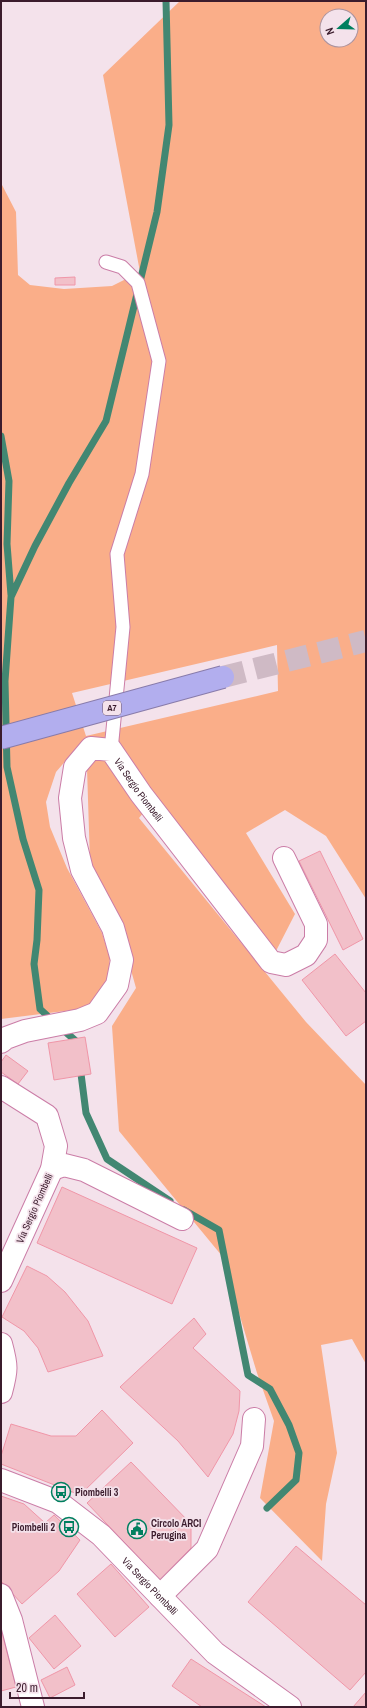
<svg xmlns="http://www.w3.org/2000/svg" width="367" height="1708" font-family="'Archivo Narrow',sans-serif">
<rect width="100%" height="100%" fill="#f4e2eb"/>
<path fill="#faae89" fill-rule="evenodd" d="M180,1H366V899L326,836L285,810L246,833L295,914L276,951L157,797L139,818L306,1022L366,1085V1364L352,1339L321,1345L337,1453L326,1504L322,1561L260,1498L274,1421L257,1373L222,1256L119,1131L112,1026L136,988L120,931L90,862L86,737L56,772L46,802L50,827L67,868L102,933L110,958L107,985L89,1008L1,1019V183L16,212L18,275L30,285L64,289L112,286L140,272L103,75ZM327,16H351V40H327ZM277,645L278,691L86,736L72,693Z"/>
<g fill="none" stroke-linecap="round" stroke-linejoin="round">
<path stroke="#428772" stroke-width="7" d="M1,436L9,481L7,544L11,595
M53,1021L40,1009L34,964L37,940L39,890L23,839L7,767L5,681L11,597L35,546L69,483L106,421L157,212L169,125L166,1
M61,1028L77,1042V1046
M80,1066L86,1113L107,1159L170,1201
M184,1210L219,1230L248,1375L270,1389L289,1425L299,1453L296,1480L267,1508"/>
</g>
<path fill="#f2c0c9" stroke="#f096a8" d="M75,277V285H55V278Z
M320,851L363,939L343,950L299,861Z
M335,954L366,993V1021L346,1036L302,980Z
M85,1037L91,1074L54,1080L48,1043Z
M6,1055L28,1071L18,1084L1,1072V1062Z
M62,1187L197,1248L172,1304L37,1243Z
M27,1266L47,1276L65,1292L88,1321L103,1356L48,1372L38,1348L24,1331L2,1317Z
M194,1318L206,1334L193,1348L240,1391L239,1411L233,1434L208,1477L178,1441L120,1387Z
M102,1410L133,1443L80,1495L1,1464V1456L11,1424L51,1436H76Z
M131,1462L191,1524V1548L160,1580L87,1503Z
M1,1496L24,1504L45,1523L54,1515L80,1540L59,1571L22,1604L1,1581Z
M296,1546L366,1605V1672L350,1690L248,1602Z
M111,1564L149,1607L115,1637L77,1594Z
M55,1615L81,1646L54,1669L29,1638Z
M1,1629L16,1687L1,1691Z
M191,1659L266,1707H202L172,1686Z
M67,1667L75,1685L50,1698L41,1680Z
M366,1692V1707H353Z"/>
<g fill="none" stroke-linecap="round" stroke-linejoin="round">
<path stroke="#cfbac5" stroke-width="22" stroke-dasharray="22 11" stroke-linecap="butt" d="M223,677L366,641"/>
<defs>
<path id="lane" d="M106,262L122,267L138,283L159,361L142,474L117,554L123,627L111,750"/>
<g id="street">
<path id="s1" d="M1,1042L6,1038L25,1031L80,1020L97,1013L117,985L122,960L113,928L82,870L74,838L70,798L75,767L91,748L111,750L141,794L271,962L286,965L306,955L316,940V924L284,858"/>
<path d="M1,1087L47,1116L56,1146L52,1169L1,1281"/>
<path d="M52,1169L64,1165L84,1170L182,1219"/>
<path d="M1,1344C7,1366 7,1370 1,1392"/>
<path id="s2" d="M1,1480L58,1502L101,1535L215,1653L290,1707"/>
<path d="M1,1595L11,1620L33,1707"/>
<path d="M160,1596L207,1549L252,1446L254,1419"/>
</g>
</defs>
<use href="#lane" stroke="#cb7da7" stroke-width="15"/>
<use href="#street" stroke="#cb7da7" stroke-width="24"/>
<use href="#lane" stroke="#fff" stroke-width="13"/>
<use href="#street" stroke="#fff" stroke-width="22"/>
<defs>
<path id="highway-bridge" d="M1,738L223,677"/>
</defs>
<use href="#highway-bridge" stroke="#887baa" stroke-width="24" stroke-linecap="butt"/>
<use href="#highway-bridge" stroke="#b2aeee" stroke-width="22"/>
</g>
<defs>
<symbol id="bus-ring" viewBox="-11 -11 22 22"><circle r="9.5" fill="#f4e2eb" stroke="#017f5f" stroke-width="1.5"/><path d="M-5-6H5V4H4V6H2V4H-2V6H-4V4H-5ZM-3.5-4V0h7V-4ZM-3.5 1.2v1.5H-2V1.2ZM2 1.2v1.5H3.5V1.2Z" fill="#017f5f"/></symbol>
<symbol id="civic-ring" viewBox="-11 -11 22 22"><circle r="9.5" fill="#f4e2eb" stroke="#017f5f" stroke-width="1.5"/><path d="M-.6-6.5H3V-4.5H.6V-3L4-1V1h2V6H-6V1h2V-1L-.6-3ZM-1.2 2.5V6h2.4V2.5Z" fill="#017f5f"/></symbol>
</defs>
<g fill-rule="evenodd">
<use href="#bus-ring" x="50" y="1481" width="22" height="22"/>
<use href="#bus-ring" x="58" y="1516" width="22" height="22"/>
<use href="#civic-ring" x="126" y="1518" width="22" height="22"/>
</g>
<g text-anchor="middle" stroke-width="3.5" stroke-linejoin="round" paint-order="stroke">
<rect fill="#f4e2eb" stroke="#725766" stroke-width="1" x="103" y="701" width="18" height="14" rx="3"/>
<g font-size="9" font-weight="bold" fill="#3b1c2d">
<text x="112" y="711">A7</text>
</g>
<g font-size="10" fill="#3b1c2d" stroke="#f4e2eb">
<text dy="4" stroke="none"><textPath href="#s1" startOffset="458">Via Sergio Piombelli</textPath></text>
<text transform="translate(34 1208) rotate(-66)" y="4">Via Sergio Piombelli</text>
<text dy="4" stroke="none"><textPath href="#s2" startOffset="186">Via Sergio Piombelli</textPath></text>
</g>
<g font-size="10" font-weight="bold" fill="#3b1c2d" stroke="#f4e2eb" text-anchor="start">
<text x="75" y="1496">Piombelli 3</text>
<text x="151" y="1527">Circolo ARCI<tspan x="151" dy="12">Perugina</tspan></text>
<text x="55" y="1531" text-anchor="end">Piombelli 2</text>
</g>
</g>
<rect width="367" height="1708" fill="none" stroke="#3b1c2d" stroke-width="4"/>
<g transform="translate(339 28) rotate(250)"><circle r="19" fill="#f4e2eb" stroke="#aa939f"/>
<path d="M0-3L7 15L0 10L-7 15Z" fill="#017f5f"/>
<text y="-6" font-size="11" font-weight="bold" text-anchor="middle" fill="#3b1c2d">N</text>
</g>
<path d="M10 1692v6h74v-6" fill="none" stroke="#3b1c2d" stroke-width="2"/>
<text x="16" y="1692" font-size="12" fill="#3b1c2d" stroke="#f4e2eb" stroke-width="3" paint-order="stroke">20 m</text>
</svg>
